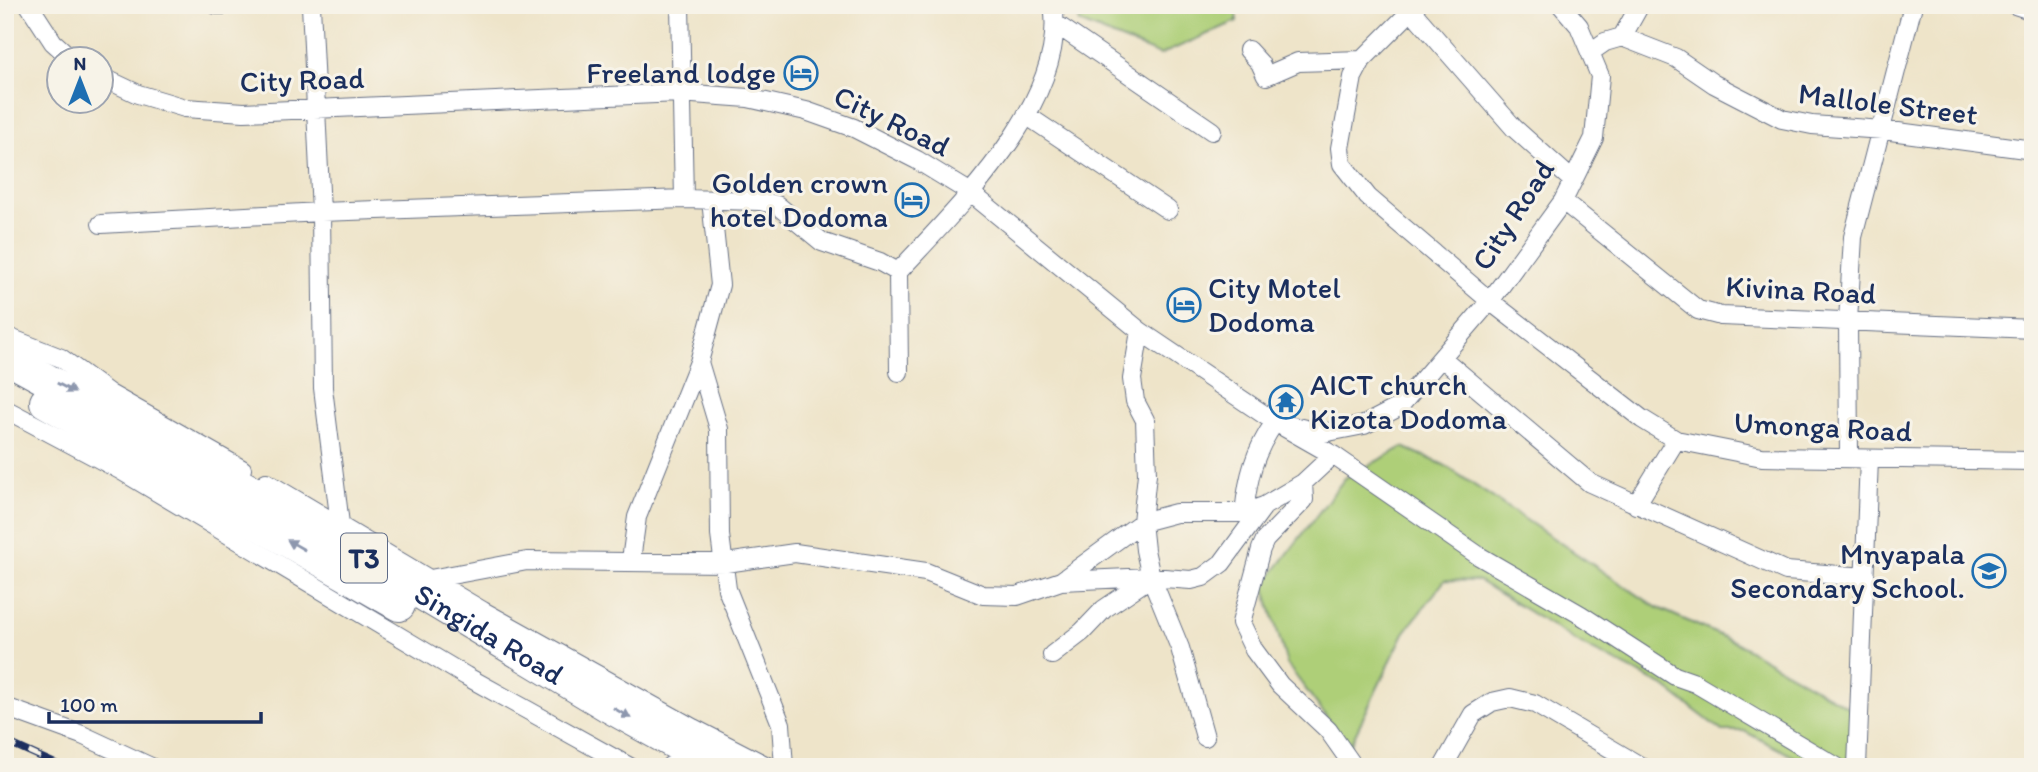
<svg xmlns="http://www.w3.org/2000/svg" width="2038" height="772" font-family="Itim,sans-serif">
<rect width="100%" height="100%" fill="#f7f3e8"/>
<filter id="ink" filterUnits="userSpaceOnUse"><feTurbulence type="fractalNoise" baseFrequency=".0143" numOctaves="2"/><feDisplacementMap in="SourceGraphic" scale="14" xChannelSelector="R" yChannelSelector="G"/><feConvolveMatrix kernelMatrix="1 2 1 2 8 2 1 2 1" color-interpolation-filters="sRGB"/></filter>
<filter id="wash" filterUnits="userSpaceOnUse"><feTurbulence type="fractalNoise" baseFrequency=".00686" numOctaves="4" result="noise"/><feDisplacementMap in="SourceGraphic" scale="28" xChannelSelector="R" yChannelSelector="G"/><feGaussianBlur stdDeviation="1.57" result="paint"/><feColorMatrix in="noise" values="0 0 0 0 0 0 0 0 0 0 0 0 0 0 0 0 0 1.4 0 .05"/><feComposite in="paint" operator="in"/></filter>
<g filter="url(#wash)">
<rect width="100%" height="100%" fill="#eee4c9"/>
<path fill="#aecf78" stroke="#647f6b" stroke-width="2" d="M1079,5H1237V21L1160,55L1079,22Z
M1403,447L1444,465L1656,607L1735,642L1853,710L1848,767H1814L1744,731H1722L1662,685L1586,647L1479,581L1445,580L1404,633L1349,747L1287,664L1264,585L1345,478Z"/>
</g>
<g filter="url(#ink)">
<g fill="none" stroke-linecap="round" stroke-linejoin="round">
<defs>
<path id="street" d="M29,5L53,42L73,60
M216,5H259
M311,5L321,212L323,388L341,532
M680,5L684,199
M1417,5L1362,60L1353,77L1340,148L1342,164L1368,197L1490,301L1642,419L1676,440L1762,457L2033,461
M2015,5L2033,11
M1411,10L1514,128L1572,180
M1056,24L1212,131
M1622,37L1640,5
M1248,50L1260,63L1266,76L1298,62L1362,60
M1592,51L1605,42L1622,37L1676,58L1714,84L1782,119L1812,125L1883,130L2033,150
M102,77L138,94L185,108L244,112L679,93L748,98L806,111L854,128L917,160L971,193L1140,331L1275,422L1323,433L1364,425L1399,407L1490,301L1563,201L1594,138L1600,76L1579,26L1561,5
M1026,115L1168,210
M711,200L720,285L699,362L719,429L720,535L727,589L781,724L784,767
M1563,201L1698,310L1721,316L2033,329
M101,224L321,212L684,199L760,201L777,205L822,242L880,262L898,272
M1140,331L1132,379L1135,401L1145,420L1147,474L1142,522L1145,550L1151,577L1180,648L1205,737
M5,336L61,358L110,394L242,469
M1443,359L1590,483L1786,571L1866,577
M899,372L898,272C957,208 1069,101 1053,5
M5,409L120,470L466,676L630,767
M1849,457L1848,321L1853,237L1913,5
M266,482L483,611L693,728L769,767
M1303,483L1304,500L1265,540L1261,549L1241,623L1254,650L1280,685L1328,730L1354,767
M1636,505L1676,440
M1244,513C1248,477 1254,452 1275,422L1333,455L1479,556L1581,615L1675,676L1695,683L1837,767
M631,560L637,517L699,362
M430,579L527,561L726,563L795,553L926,572L983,595L1017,596L1061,581L1142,522L1176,513H1244L1264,506
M1061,581L1151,577L1191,580L1203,577L1222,563L1264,506L1303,483L1333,455
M1052,655L1082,632L1104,609L1150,578
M5,707L82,735L151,767
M670,767V766
M1443,767L1473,714L1492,702L1510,698L1535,704L1642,767
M1857,767L1869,459"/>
<g id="highway">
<path id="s1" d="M5,357L258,495L610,707L718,767"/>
<path d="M46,402L399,605"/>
</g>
</defs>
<use href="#street" stroke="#656e83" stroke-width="20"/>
<use href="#highway" stroke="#656e83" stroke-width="34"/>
<use href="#street" stroke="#fff" stroke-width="18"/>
<use href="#highway" stroke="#fff" stroke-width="32"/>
<defs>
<path id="rail" d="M5,741L63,767"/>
</defs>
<use href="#rail" stroke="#1b2f5e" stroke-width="7"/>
<use href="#rail" stroke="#f7f3e8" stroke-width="4.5" stroke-dasharray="13" stroke-linecap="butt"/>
</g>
<defs><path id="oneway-solid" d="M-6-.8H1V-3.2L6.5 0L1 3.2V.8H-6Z" transform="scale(1.75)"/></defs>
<g fill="#8d97ae">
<use href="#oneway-solid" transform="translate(66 388) rotate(29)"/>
<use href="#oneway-solid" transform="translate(296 545) rotate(-150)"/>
<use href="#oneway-solid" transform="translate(622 713) rotate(30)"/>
</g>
</g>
<defs>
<symbol id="hotel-ring" viewBox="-11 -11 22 22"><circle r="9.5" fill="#f7f3e8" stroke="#1f6fb2" stroke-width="1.5"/><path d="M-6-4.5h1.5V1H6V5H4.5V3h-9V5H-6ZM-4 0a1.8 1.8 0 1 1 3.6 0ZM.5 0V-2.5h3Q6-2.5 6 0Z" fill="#1f6fb2"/></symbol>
<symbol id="temple-ring" viewBox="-11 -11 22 22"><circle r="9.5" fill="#f7f3e8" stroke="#1f6fb2" stroke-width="1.5"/><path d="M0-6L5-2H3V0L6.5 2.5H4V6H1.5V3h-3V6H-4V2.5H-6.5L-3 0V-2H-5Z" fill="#1f6fb2"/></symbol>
<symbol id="school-ring" viewBox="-11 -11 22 22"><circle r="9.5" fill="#f7f3e8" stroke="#1f6fb2" stroke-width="1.5"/><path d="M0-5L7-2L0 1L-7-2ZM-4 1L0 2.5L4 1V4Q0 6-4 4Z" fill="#1f6fb2"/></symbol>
</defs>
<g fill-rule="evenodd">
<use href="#hotel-ring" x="782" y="54" width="38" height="38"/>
<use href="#hotel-ring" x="893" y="181" width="38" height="38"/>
<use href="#hotel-ring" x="1165" y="286" width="38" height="38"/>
<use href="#temple-ring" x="1267" y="383" width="38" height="38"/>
<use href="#school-ring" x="1970" y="552" width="38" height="38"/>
</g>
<g text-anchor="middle" stroke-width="6" stroke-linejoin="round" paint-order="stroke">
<rect fill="#f7f3e8" stroke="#5d6a87" stroke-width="2" x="341" y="533.5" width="46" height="49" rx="5"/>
<g font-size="28" font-weight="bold" fill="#1b2f5e">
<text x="364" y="568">T3</text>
</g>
<g font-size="30" fill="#1b2f5e" stroke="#f7f3e8" text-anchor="end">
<text x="776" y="83">Freeland lodge</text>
<text x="888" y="193">Golden crown<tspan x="888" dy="34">hotel Dodoma</tspan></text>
<text x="1208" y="298" text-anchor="start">City Motel<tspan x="1208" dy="34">Dodoma</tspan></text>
<text x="1310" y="395" text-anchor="start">AICT church<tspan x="1310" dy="34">Kizota Dodoma</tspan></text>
<text x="1965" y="564">Mnyapala<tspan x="1965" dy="34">Secondary School.</tspan></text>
</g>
<g font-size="30" fill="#1b2f5e" stroke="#f7f3e8">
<text transform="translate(302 80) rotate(-2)" y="10">City Road</text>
<text transform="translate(1888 104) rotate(7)" y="10">Mallole Street</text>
<text transform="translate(892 121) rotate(26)" y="10">City Road</text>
<text transform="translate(1513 215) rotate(-57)" y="10">City Road</text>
<text transform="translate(1801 290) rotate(3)" y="10">Kivina Road</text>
<text transform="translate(1823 427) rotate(3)" y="10">Umonga Road</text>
<text dy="10" stroke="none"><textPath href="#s1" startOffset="558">Singida Road</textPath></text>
</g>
</g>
<rect width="2038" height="772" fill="none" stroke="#f7f3e8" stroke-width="28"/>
<g transform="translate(80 80)"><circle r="33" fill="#f7f3e8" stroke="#9fa5b1" stroke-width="2"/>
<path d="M0-5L12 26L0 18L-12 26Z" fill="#1f6fb2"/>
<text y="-10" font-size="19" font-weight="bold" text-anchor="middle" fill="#1b2f5e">N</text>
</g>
<path d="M49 712v10h212v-10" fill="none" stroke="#1b2f5e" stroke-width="3.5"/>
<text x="60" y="712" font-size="21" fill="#1b2f5e" stroke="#f7f3e8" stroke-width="5" paint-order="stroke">100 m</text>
</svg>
